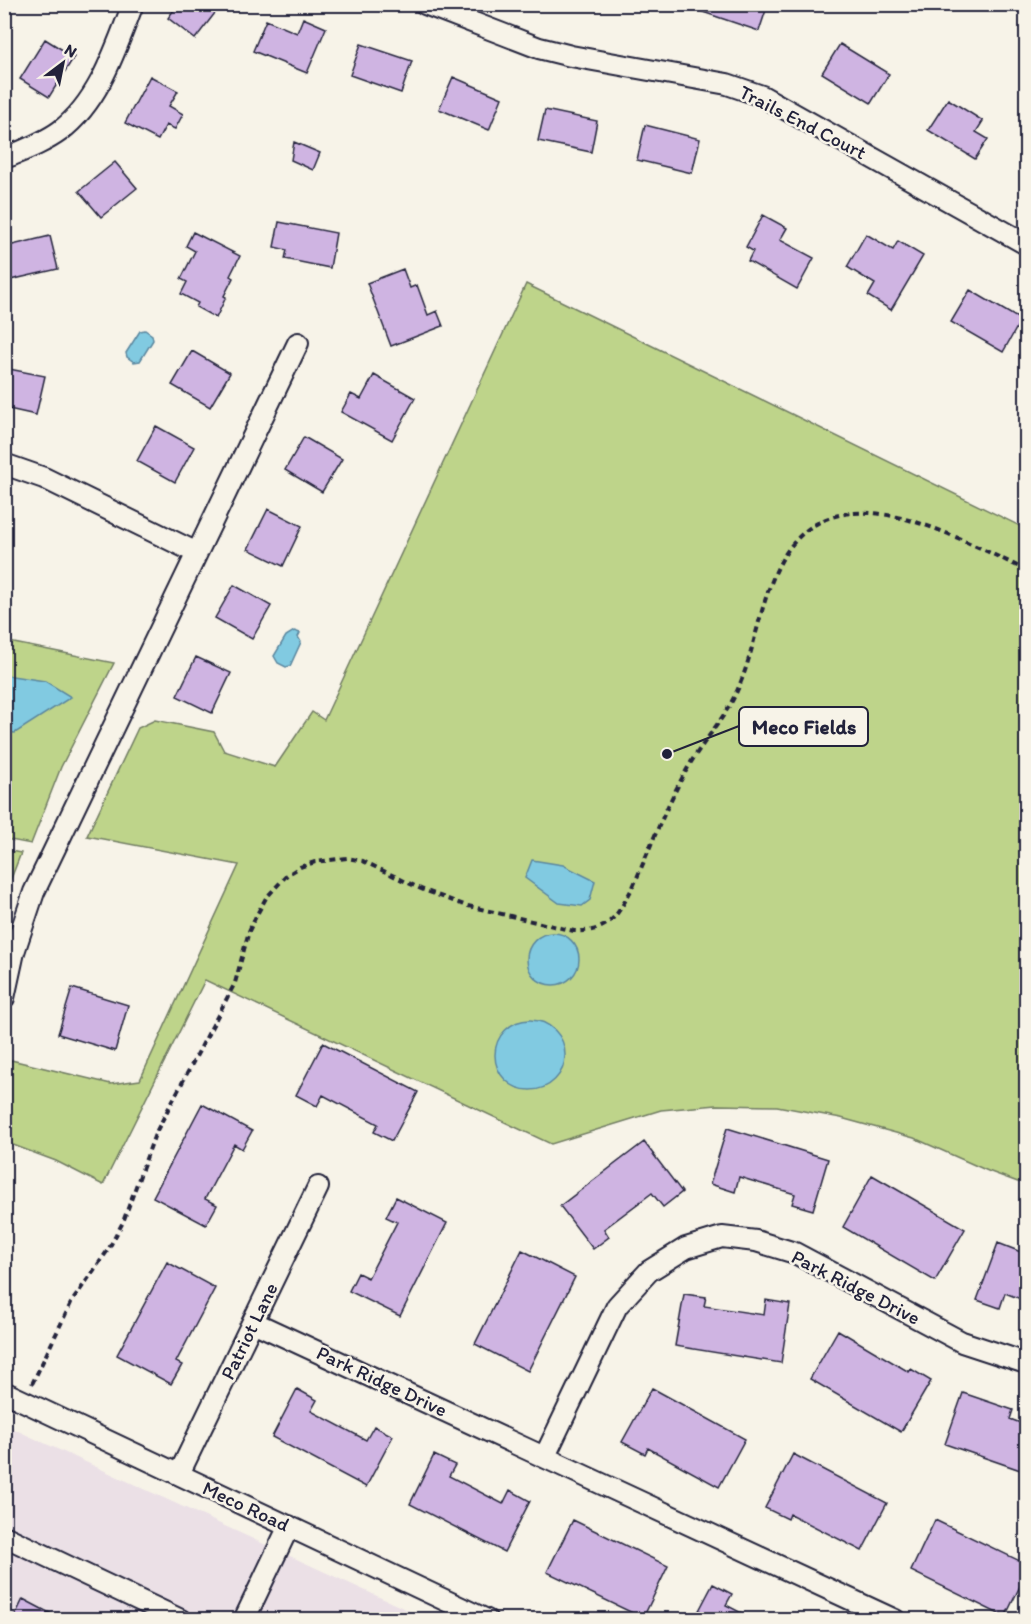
<svg xmlns="http://www.w3.org/2000/svg" width="1031" height="1624" font-family="Itim,sans-serif">
<rect width="100%" height="100%" fill="#f7f3e8"/>
<filter id="ink" filterUnits="userSpaceOnUse"><feTurbulence type="fractalNoise" baseFrequency=".0167" numOctaves="2"/><feDisplacementMap in="SourceGraphic" scale="12" xChannelSelector="R" yChannelSelector="G"/><feConvolveMatrix kernelMatrix="1 2 1 2 8 2 1 2 1" color-interpolation-filters="sRGB"/></filter>
<g filter="url(#ink)">
<path fill="#ebe0e6" d="M5,1425L427,1619L5,1620Z"/>
<path fill="#bed48a" stroke="#707b62" stroke-width="1.5" d="M526,284L1026,529V1185L988,1171L914,1138L841,1118L777,1106L717,1105L661,1110L551,1144L205,980L103,1185L56,1161L5,1142V1086L11,1060L111,1084L140,1080L239,865L87,836L138,728L155,720L214,732L224,751L275,767L312,712L324,720Z
M4,641L114,663L61,767L31,844L5,839Z
M5,850L21,853L5,894L4,850Z"/>
<path fill="#81cae1" stroke="#5b879f" stroke-width="1.5" d="M145,330L152,335L153,340L140,361L134,362L127,357L126,353L140,331Z
M294,631L300,633L298,637L301,642L290,666L286,667L278,663L274,656L286,636Z
M5,675L45,681L71,697L15,733L5,732Z
M532,860L563,865L595,881L590,900L582,906L559,903L525,878Z
M527 959a26 26 0 1 1 52 0a26 26 0 1 1-52 0Z
M495 1055a35 35 0 1 1 70 0a35 35 0 1 1-70 0Z"/>
<path fill="#cfb4e2" stroke="#22223b" stroke-width="1.5" d="M178,4H222L195,39L168,18Z
M689,4H768L759,31L688,7Z
M303,18L326,28L307,73L253,51L266,20L297,33Z
M45,39L74,57L49,97L20,79Z
M361,44L412,61L401,93L350,75Z
M840,44L889,74L871,103L822,73Z
M150,76L178,91L169,106L183,114L175,129L166,125L158,140L125,123Z
M453,77L502,98L489,130L439,109Z
M948,99L983,121L976,132L988,139L975,159L928,130Z
M545,110L597,121L591,152L538,141Z
M645,125L700,139L692,173L637,160Z
M294,142L320,153L313,170L291,160Z
M115,162L137,188L101,217L79,191Z
M763,215L787,228L780,240L814,258L797,289L748,261L753,251L746,247Z
M279,222L336,233L330,268L285,259L287,250L274,247Z
M193,232L240,256L230,276L233,278L224,296L226,297L216,318L196,307L198,303L181,294L187,282L181,279L195,251L186,246Z
M866,234L893,250L898,241L923,256L891,310L868,296L875,284L847,267Z
M50,236L58,269L10,280L4,256V247Z
M403,269L410,288L417,285L428,315L437,311L443,326L391,346L367,283Z
M970,290L1021,320L1003,352L951,322Z
M192,351L230,373L210,407L172,385Z
M4,368L45,376L36,415L4,408Z
M374,375L415,398L392,440L341,412L351,394L361,399Z
M156,426L194,447L175,482L137,461Z
M304,437L342,459L322,492L285,470Z
M268,509L302,526L283,566L248,549Z
M234,585L271,606L252,639L215,618Z
M196,657L231,673L212,713L177,696Z
M72,988L128,1005L115,1051L58,1034Z
M323,1043L418,1092L392,1141L374,1132L378,1124L323,1095L317,1106L296,1095Z
M202,1104L252,1131L242,1149L234,1144L205,1199L217,1205L206,1225L153,1197Z
M727,1128L828,1159L813,1210L792,1204L795,1194L739,1177L735,1192L710,1184Z
M644,1142L682,1192L663,1207L652,1193L604,1229L609,1237L593,1249L560,1206Z
M872,1175L965,1229L935,1281L843,1227Z
M396,1197L447,1223L400,1316L349,1291L358,1273L368,1278L397,1222L386,1217Z
M998,1243L1026,1254V1301L1005,1293L1000,1308L977,1300Z
M522,1250L575,1277L528,1371L475,1344Z
M167,1262L215,1288L176,1362L182,1365L171,1384L117,1355Z
M684,1294L706,1297L704,1306L764,1315L766,1300L790,1304L781,1363L675,1346Z
M838,1330L909,1372L911,1369L931,1381L901,1432L810,1379Z
M652,1388L745,1439L719,1487L648,1448L645,1454L622,1442Z
M297,1389L317,1400L311,1411L366,1440L374,1426L393,1436L366,1487L272,1437Z
M963,1393L1013,1410L1010,1419L1026,1425V1472L945,1444Z
M793,1454L887,1503L862,1551L790,1514L788,1519L765,1508Z
M434,1455L455,1465L449,1476L503,1504L510,1490L530,1501L504,1552L410,1504Z
M573,1520L668,1566L643,1618L547,1572Z
M935,1520L1026,1564V1574L1005,1617L911,1571Z
M713,1584L732,1594L726,1605L755,1620H694Z
M23,1599L63,1620H13Z"/>
<g fill="none" stroke-linecap="round" stroke-linejoin="round">
<defs>
<path id="minor" d="M425,4L539,48L571,56L727,84L762,96L1026,244
M4,157L10,156C27,149 45,142 60,131C99,102 116,48 133,4
M4,464L44,478L197,553
M4,998L14,952L34,892L298,343
M253,1322L895,1620
M4,1392L487,1620
M545,1456L617,1306L649,1271L686,1248L722,1237L756,1241L795,1253L962,1342L1026,1363
M179,1474L318,1187
M4,1536L181,1620
M244,1620L289,1526"/>
</defs>
<use href="#minor" stroke="#22223b" stroke-width="24"/>
<path stroke="#22223b" stroke-width="4" stroke-dasharray="6 4.5" stroke-linecap="butt" d="M32,1384L71,1303L108,1250L123,1222L155,1134L235,983L249,931L256,916L266,898L287,875L300,867L315,862L347,858L363,861L421,889L464,905L574,931C610,933 617,915 633,887C650,848 665,808 686,771C701,743 724,720 737,691C755,651 759,606 778,567C830,461 954,537 1026,570"/>
<use href="#minor" stroke="#f7f3e8" stroke-width="20"/>
</g>
</g>
<g text-anchor="middle" stroke-width="5" stroke-linejoin="round" paint-order="stroke">
<g font-size="20" fill="#22223b" stroke="#f7f3e8">
<text transform="translate(803 122) rotate(27)" y="7">Trails End Court</text>
<text transform="translate(856 1287) rotate(27)" y="7">Park Ridge Drive</text>
<text transform="translate(249 1331) rotate(-64)" y="7">Patriot Lane</text>
<text transform="translate(382 1381) rotate(25)" y="7">Park Ridge Drive</text>
<text transform="translate(246 1506) rotate(25)" y="7">Meco Road</text>
</g>
</g>
<path fill="none" stroke="#22223b" stroke-width="2" d="M667 754L739 726"/>
<circle fill="#22223b" stroke="#f7f3e8" stroke-width="2" cx="667" cy="754" r="6"/>
<rect fill="#f7f3e8" stroke="#22223b" stroke-width="2" x="739" y="707" width="129" height="39" rx="6"/>
<g font-size="21" text-anchor="middle" font-weight="bold" fill="#22223b">
<text x="804" y="734">Meco Fields</text>
</g>
<rect width="1031" height="1624" fill="none" stroke="#f7f3e8" stroke-width="24"/>
<rect x="12" y="12" width="1007" height="1600" fill="none" stroke="#22223b" stroke-width="2" filter="url(#ink)"/>
<g transform="translate(63 63) rotate(32)" stroke="#f7f3e8" stroke-width="4.5" paint-order="stroke">
<path d="M0-4.5L10 22L0 15L-10 22Z" fill="#22223b"/>
<text y="-9" font-size="16" font-weight="bold" text-anchor="middle" fill="#22223b">N</text>
</g>
</svg>
